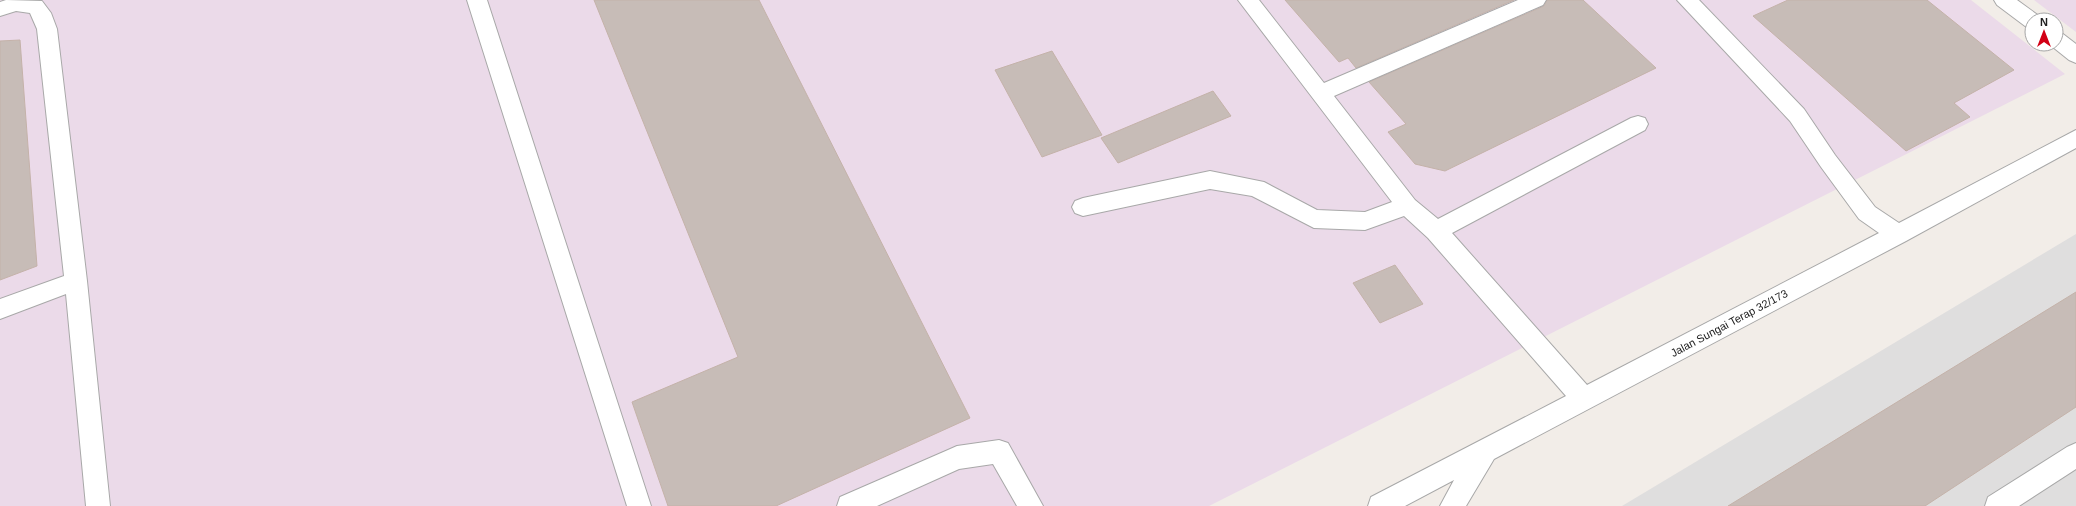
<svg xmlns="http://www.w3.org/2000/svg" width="2076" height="506" font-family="Helvetica,sans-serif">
<rect width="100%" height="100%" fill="#f2ede8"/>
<path fill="#dfdede" d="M2076,234V506H1622Z"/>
<path fill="#ebdae9" d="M0,0H1971L2065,74L1209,506H0Z
M2034,0H2076V32Z"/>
<path fill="#c7bcb7" stroke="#c4b2a9" d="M594,0H759L970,418L776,506H668L632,402L738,357Z
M1285,0H1514L1356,68L1348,58L1339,62Z
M1547,0H1583L1656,68L1445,171L1415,164L1388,132L1406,124L1369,82L1544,6Z
M1788,0H1927L2014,70L1954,103L1970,117L1906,151L1753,16Z
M20,40L37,266L0,280V41Z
M1052,51L1102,135L1042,157L995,70Z
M1213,91L1231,116L1118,163L1101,138Z
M1395,265L1423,304L1380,323L1353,283Z
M2076,292V407L1925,506H1728Z"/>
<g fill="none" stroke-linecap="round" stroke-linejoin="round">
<defs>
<path id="minor" d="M6,0L42,1L51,13L57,29L87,281L110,506H86L66,294L0,319V299L64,276L37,29L30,13L16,11L0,16V2Z
M467,0H487L651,506H627Z
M1238,0H1259L1324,83L1518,0H1546L1543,5L1334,96L1415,200L1438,219L1631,118L1638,116L1645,118L1648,124L1645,130L1452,233L1587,385L1879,233L1859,219L1821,167L1790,121L1677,0H1699L1804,109L1835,155L1875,207L1899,223L2076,130V148L1906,241L1494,459L1466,506H1440L1454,480L1405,506H1368L1371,497L1566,396L1428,238L1404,216L1365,230L1314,228L1252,196L1210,189L1083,216L1075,213L1072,207L1075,201L1083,198L1210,171L1264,182L1317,210L1365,212L1392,202Z
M1994,0H2017L2039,16L2041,20H2032V28L2025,26L1997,5Z
M2056,32L2063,34L2076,44V63L2069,60L2049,44H2056Z
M999,440L1008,443L1043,506H1017L993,464L959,469L877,506H837L840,497L948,450L957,446Z
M2076,443V469L2019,506H1985L1988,497L2067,447Z"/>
</defs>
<use href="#minor" stroke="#a8a8a8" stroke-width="2"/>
<use href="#minor" fill="#fff" fill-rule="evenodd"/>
</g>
<g text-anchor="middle" stroke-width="4" stroke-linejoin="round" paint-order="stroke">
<g font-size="11" fill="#212121" stroke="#fff">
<text transform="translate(1729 323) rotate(-28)" y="4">Jalan Sungai Terap 32/173</text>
</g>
</g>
<g transform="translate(2044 32)"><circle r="19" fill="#ffffff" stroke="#a6a6a6"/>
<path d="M0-3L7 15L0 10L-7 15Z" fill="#d20015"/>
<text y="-6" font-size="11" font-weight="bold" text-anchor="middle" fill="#212121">N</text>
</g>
</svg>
